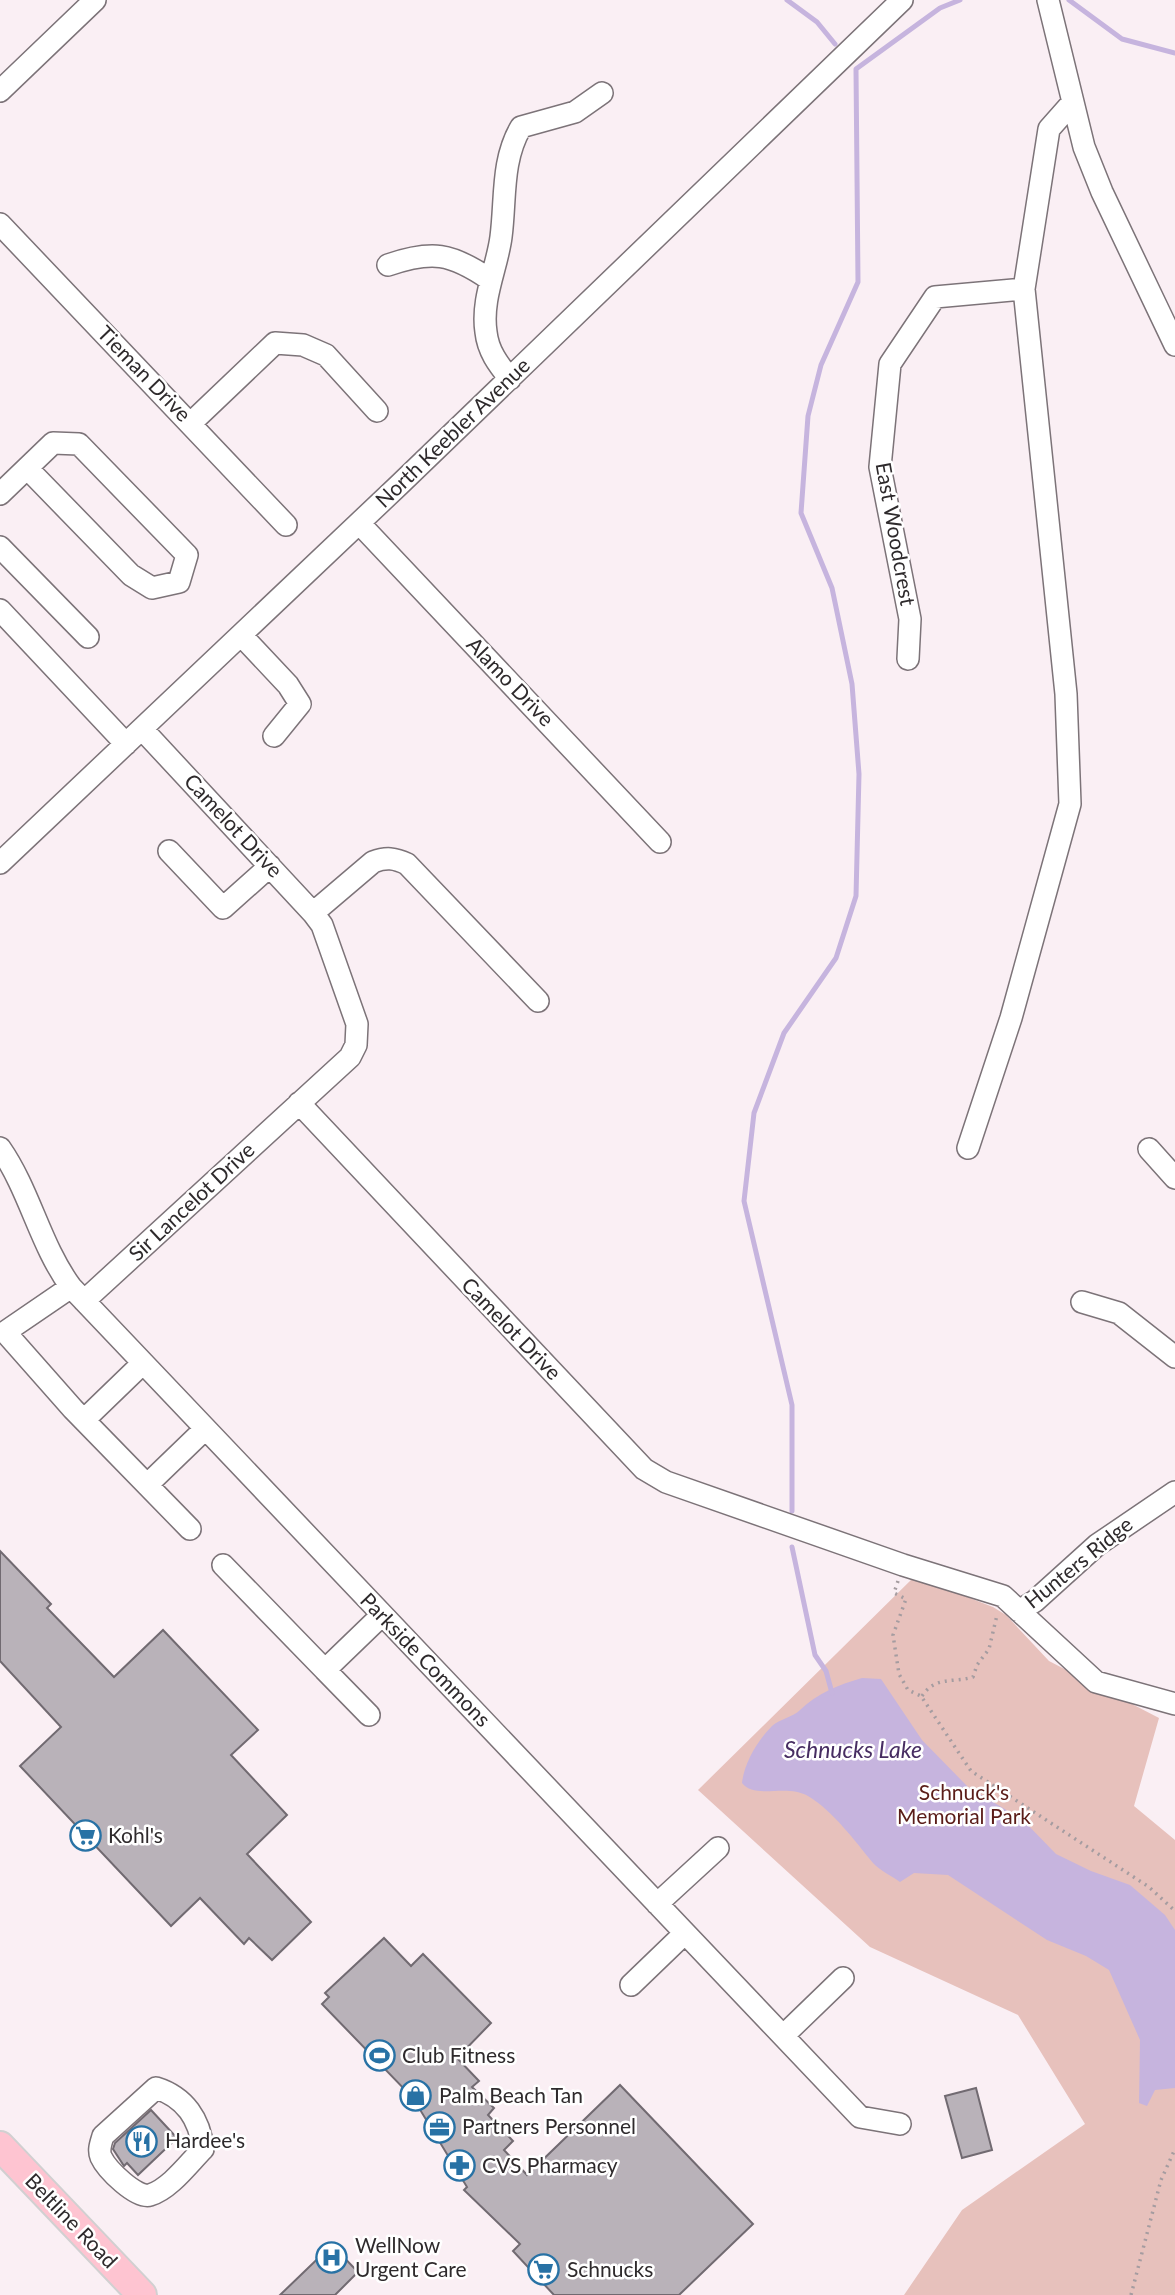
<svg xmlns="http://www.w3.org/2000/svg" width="1175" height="2295" font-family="Lato,sans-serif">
<rect width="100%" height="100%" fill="#faeff4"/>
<path fill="#e7c1bc" d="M912,1579L936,1585L993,1607L1006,1615L1049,1661L1159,1718L1134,1806L1175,1840V2295H904L962,2210L1085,2124L1018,2015L870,1947L698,1790Z"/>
<path fill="#c6b4de" d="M862,1678L881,1679L922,1740L968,1787L1023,1820L1056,1854L1091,1871L1130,1885L1165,1915L1175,1930V2088L1155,2090L1147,2106L1139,2103L1140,2040L1109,1970L1086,1956L1047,1940L948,1875L914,1873L900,1882C892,1876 879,1870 873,1863C855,1841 833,1811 808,1796C786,1783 755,1800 742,1783C744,1763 758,1740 772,1726C780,1719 793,1717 800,1710C818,1693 838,1685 862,1678Z"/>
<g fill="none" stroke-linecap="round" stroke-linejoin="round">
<path stroke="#c6b4de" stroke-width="5" d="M787,0L817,22L835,44
M1069,0L1122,39L1175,53
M792,1511V1405L744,1201L754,1113L784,1033L836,958L856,896L859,774L852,684L832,588L801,513L808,416L821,365L858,282L856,69L940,8L960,0
M792,1547L815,1655L826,1671L832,1693"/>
</g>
<path fill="#b9b2b9" stroke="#716a71" stroke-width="2" d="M0,1551L51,1604L47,1608L114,1677L163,1630L258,1730L231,1755L287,1815L247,1854L311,1922L272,1960L249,1938L244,1944L200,1898L171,1926L20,1766L61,1727L0,1661Z
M384,1938L411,1966L423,1954L491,2023L457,2058L479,2081L472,2087L494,2108L488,2115L513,2141L504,2150L527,2175L620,2085L753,2224L679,2295H554L513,2251L520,2244L464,2190L467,2187L413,2098L322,2004L329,1997L325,1993Z
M976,2088L992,2150L962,2158L945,2096Z
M151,2110L177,2138L138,2175L127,2163L124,2166L113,2149L115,2143Z
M332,2245L358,2272L335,2295H280Z"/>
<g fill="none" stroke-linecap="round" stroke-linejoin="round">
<defs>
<path id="minor" d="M1048,0L1084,147L1102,192L1175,345
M0,91L95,0
M0,224L286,525
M388,265C432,250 451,253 489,279
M510,379C498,364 488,351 486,332C481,299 497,268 501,237C506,199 501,161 521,127L575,112L602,93
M191,423L275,343L303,345L326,355L377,411
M0,494L53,443L79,444L187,555L179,582L152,588L131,575L27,468
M359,523L660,842
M0,547L88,637
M0,610L126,744
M241,635L288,685L300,704L274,736
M908,659L910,619L880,467L890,364L935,297L1024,289L1049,129L1072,103
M169,851L223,908L270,866
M0,863L399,485L902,0
M313,913L373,862C386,857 395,858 407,864L538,1001
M299,1103L644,1469L666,1482L903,1565L1003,1596L1096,1682L1175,1704
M0,1148C30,1191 40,1245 71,1287L860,2117L900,2124
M968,1148L1011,1018L1070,804L1066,694L1024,289
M1149,1149L1175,1178
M71,1287L5,1332L73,1409L190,1529
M84,1301L350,1057L356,1045L357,1024L322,925L313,913L142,729
M1082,1302L1119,1313L1175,1357
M84,1420L143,1363
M147,1485L205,1429
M223,1565L325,1670L382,1615
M1019,1611L1035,1601L1097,1545L1175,1492
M325,1670L369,1715
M657,1904L718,1848
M631,1985L685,1933
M783,2036L843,1978
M156,2088C185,2097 200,2120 203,2149C189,2163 170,2189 150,2195C137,2199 107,2170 101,2157C98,2150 101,2143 103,2136Z"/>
<path id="major" d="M0,2146L142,2295"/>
</defs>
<use href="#minor" stroke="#7c7378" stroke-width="24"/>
<use href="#major" stroke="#d1d0d1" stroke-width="32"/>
<path stroke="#a59ca0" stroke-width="3.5" stroke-dasharray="2 5" stroke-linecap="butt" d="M898,1581L894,1593L906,1599L893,1635L899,1674L908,1690L921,1696L971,1771L1149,1887L1175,1911
M922,1696C935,1676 953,1683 973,1677L977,1665L989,1649L997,1615
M1131,2295L1161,2180L1175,2149"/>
<use href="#minor" stroke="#fff" stroke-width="21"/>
<use href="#major" stroke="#fec4d1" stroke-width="28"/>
</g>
<defs>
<symbol id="supermarket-ring" viewBox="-11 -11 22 22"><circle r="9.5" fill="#fff" stroke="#2872a5" stroke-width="1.5"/><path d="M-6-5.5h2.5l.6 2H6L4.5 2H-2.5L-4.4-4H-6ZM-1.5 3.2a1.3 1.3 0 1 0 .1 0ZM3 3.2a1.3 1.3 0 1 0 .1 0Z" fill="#2872a5"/></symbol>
<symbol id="stadium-ring" viewBox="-11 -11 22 22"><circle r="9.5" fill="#fff" stroke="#2872a5" stroke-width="1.5"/><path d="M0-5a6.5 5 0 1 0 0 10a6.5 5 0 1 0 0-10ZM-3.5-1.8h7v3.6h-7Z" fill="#2872a5"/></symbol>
<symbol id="shop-ring" viewBox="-11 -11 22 22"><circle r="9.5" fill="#fff" stroke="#2872a5" stroke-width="1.5"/><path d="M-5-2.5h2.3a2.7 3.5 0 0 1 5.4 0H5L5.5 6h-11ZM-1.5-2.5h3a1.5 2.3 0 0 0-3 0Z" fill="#2872a5"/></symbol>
<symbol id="office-ring" viewBox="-11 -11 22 22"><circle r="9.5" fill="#fff" stroke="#2872a5" stroke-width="1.5"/><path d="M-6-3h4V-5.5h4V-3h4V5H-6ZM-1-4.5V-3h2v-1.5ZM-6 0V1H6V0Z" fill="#2872a5"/></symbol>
<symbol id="restaurant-ring" viewBox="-11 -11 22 22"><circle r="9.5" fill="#fff" stroke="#2872a5" stroke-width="1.5"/><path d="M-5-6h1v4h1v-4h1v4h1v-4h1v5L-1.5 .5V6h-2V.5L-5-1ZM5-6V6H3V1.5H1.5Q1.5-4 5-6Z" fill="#2872a5"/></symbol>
<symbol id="pharmacy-ring" viewBox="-11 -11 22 22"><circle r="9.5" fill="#fff" stroke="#2872a5" stroke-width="1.5"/><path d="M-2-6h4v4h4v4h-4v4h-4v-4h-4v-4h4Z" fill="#2872a5"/></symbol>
<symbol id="hospital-ring" viewBox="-11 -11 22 22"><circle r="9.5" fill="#fff" stroke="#2872a5" stroke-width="1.5"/><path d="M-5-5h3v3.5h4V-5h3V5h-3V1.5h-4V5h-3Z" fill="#2872a5"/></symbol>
</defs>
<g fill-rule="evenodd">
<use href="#supermarket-ring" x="68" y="1818" width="35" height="35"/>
<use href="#stadium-ring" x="362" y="2038" width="35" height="35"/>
<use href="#shop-ring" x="398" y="2078" width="35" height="35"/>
<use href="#office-ring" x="422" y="2110" width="35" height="35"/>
<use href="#restaurant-ring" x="124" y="2124" width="35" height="35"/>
<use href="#pharmacy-ring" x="442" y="2148" width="35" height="35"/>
<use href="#hospital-ring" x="314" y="2240" width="35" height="35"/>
<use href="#supermarket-ring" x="526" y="2252" width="35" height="35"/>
</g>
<g text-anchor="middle" stroke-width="5" stroke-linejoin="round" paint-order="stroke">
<g font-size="21" fill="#2e2a2c" stroke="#fff">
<text transform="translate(144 374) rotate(46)" y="7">Tieman Drive</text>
<text transform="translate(453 433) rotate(-44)" y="7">North Keebler Avenue</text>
<text transform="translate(895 534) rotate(80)" y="7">East Woodcrest</text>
<text transform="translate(510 682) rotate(46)" y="7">Alamo Drive</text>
<text transform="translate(233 826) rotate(47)" y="7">Camelot Drive</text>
<text transform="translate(192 1202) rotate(-43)" y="7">Sir Lancelot Drive</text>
<text transform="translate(511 1329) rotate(46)" y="7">Camelot Drive</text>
<text transform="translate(1079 1563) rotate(-39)" y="7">Hunters Ridge</text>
<text transform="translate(425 1660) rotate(46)" y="7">Parkside Commons</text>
<text transform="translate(71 2221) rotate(46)" y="7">Beltline Road</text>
</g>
<g font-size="21" fill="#5a1c18" stroke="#fff">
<text x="964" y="1800">Schnuck's<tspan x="964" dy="24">Memorial Park</tspan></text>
</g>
<g font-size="21" fill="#2e2a2c" stroke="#fff" text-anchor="start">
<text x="108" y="1843">Kohl's</text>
<text x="402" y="2063">Club Fitness</text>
<text x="439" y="2103">Palm Beach Tan</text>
<text x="462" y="2134">Partners Personnel</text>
<text x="165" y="2148">Hardee's</text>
<text x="482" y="2173">CVS Pharmacy</text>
<text x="355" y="2253">WellNow<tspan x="355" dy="24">Urgent Care</tspan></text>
<text x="567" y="2277">Schnucks</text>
</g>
<g font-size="23" font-style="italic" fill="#472d62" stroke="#fff">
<text x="853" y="1758">Schnucks Lake</text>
</g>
</g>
</svg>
